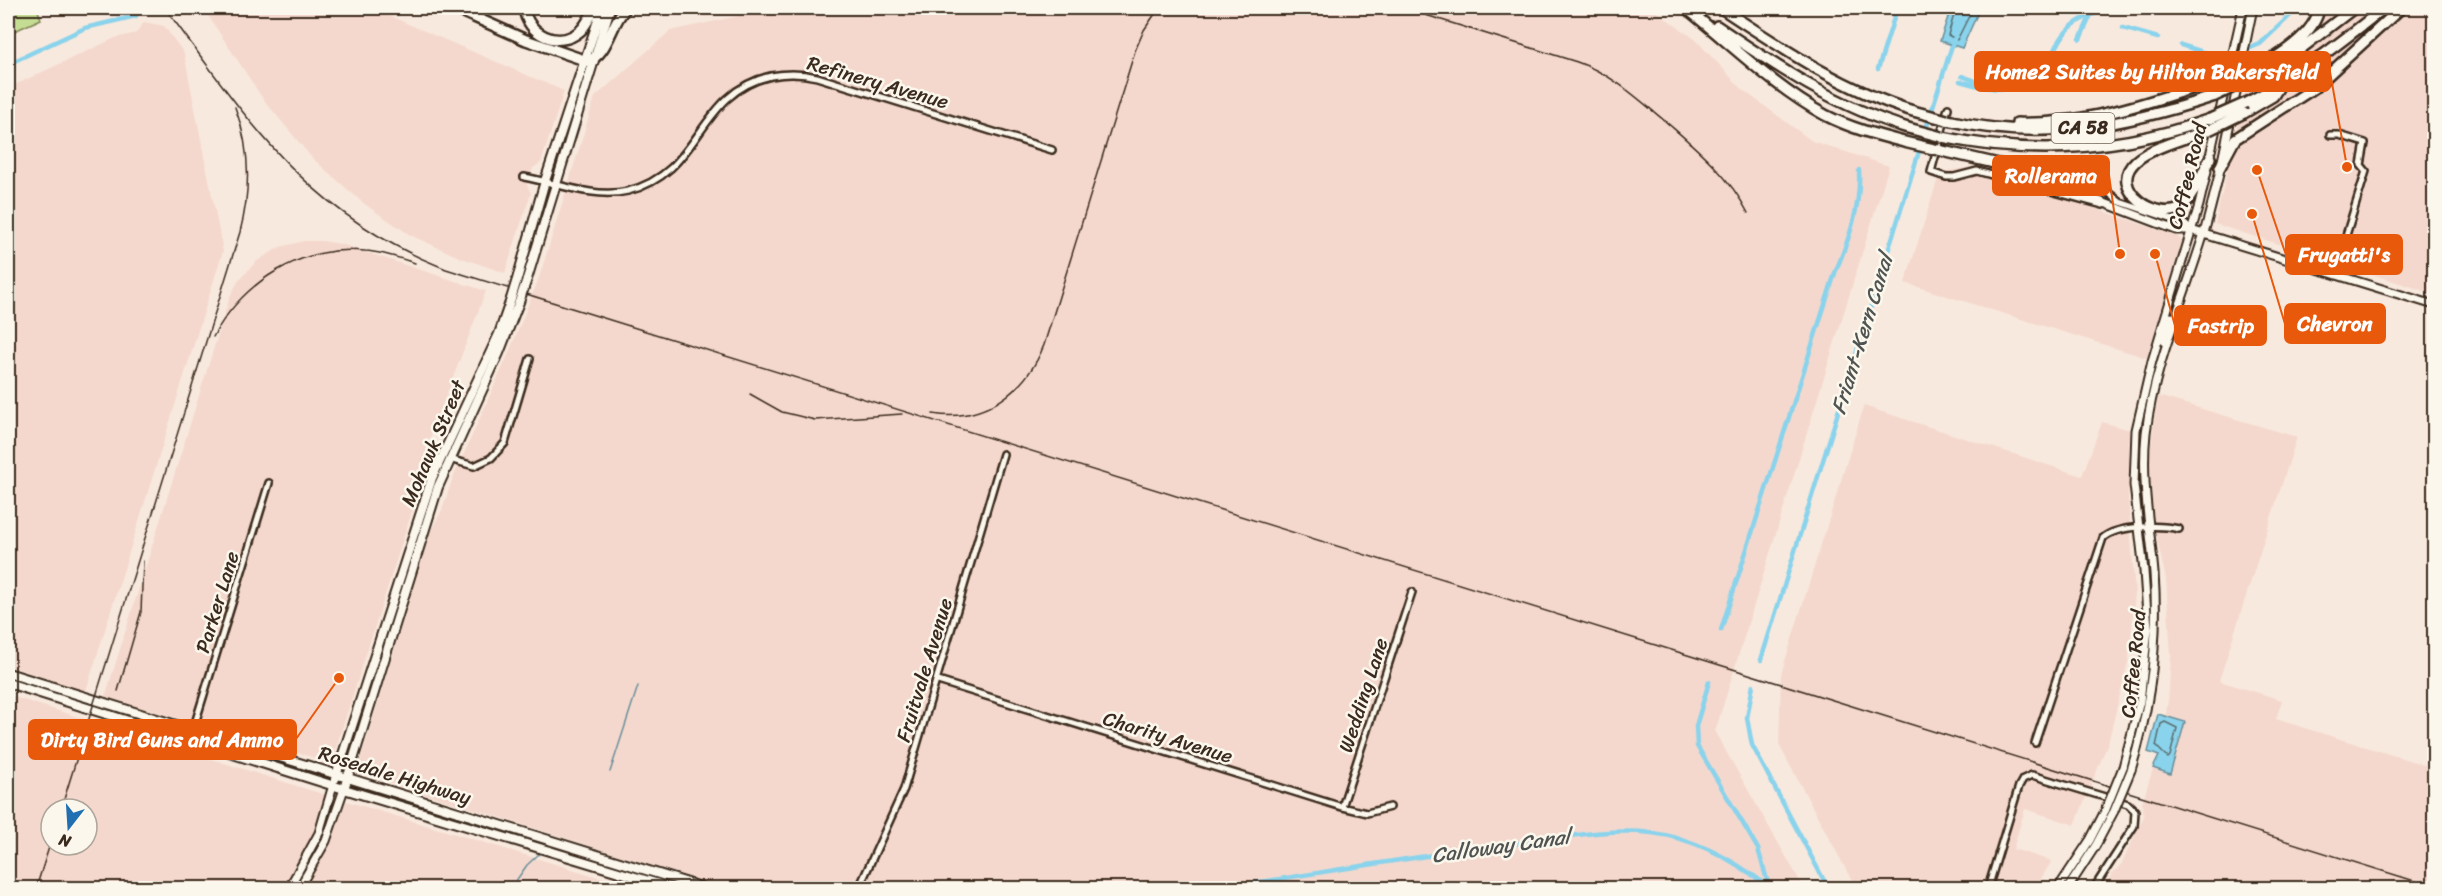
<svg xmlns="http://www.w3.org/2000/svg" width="2442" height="896" font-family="Sriracha,sans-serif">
<rect width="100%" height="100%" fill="#f8e9de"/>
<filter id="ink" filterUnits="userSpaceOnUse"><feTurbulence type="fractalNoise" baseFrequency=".0167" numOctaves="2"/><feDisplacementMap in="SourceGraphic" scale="12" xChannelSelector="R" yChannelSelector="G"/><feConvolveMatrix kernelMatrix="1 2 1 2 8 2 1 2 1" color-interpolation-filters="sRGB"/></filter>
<g filter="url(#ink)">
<path fill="#f4d8cd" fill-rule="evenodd" d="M203,8H371L564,91L541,163L533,168L527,185L531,193L505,273L459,257L410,235L363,203L312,158L263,99Z
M774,8H1651L1695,39L1743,90L1812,141L1889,166L1715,732L1804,888H1323V886L1309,888H724L397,785L363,772L359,764L430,532L442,510L452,480L508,355L539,278L595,97L670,31Z
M2330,8H2434V294L2215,224L2249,74L2279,57Z
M144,22L164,26L184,53L223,251L86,691L8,666V88L115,38L136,33Z
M1973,167L2179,237L2182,242L2147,358L1905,283L1940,172Z
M304,241H322L341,244L486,291L427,446L425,471L333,757L325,761L105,697L230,296L239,280L257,261L280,247Z
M2158,396L2297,437L2219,681L2282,700L2276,719L2434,768V888H2101L2122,863L2144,816L2142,803L2160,747L2168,702L2171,655L2166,580L2152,516L2150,494V451Z
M1864,406L2082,476L2102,422L2130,430L2128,495L2135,594L2129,658L2108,743L2075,825L2025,809L2013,849L2052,861L2035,888H1856L1779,745L1781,674Z
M8,695L313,791L635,888H8ZM51,809H87V845H51Z"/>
<path fill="#c4dd93" stroke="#808458" stroke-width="1.5" d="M8,8H37L41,19L8,34Z"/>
<path fill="#8ad3ec" stroke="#6a8f9a" stroke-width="1.5" d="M1951,8H1980L1962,48L1940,41Z
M2158,714L2185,722L2170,774L2153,768L2159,756L2148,752Z"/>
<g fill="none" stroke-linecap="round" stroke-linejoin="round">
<path stroke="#5b6e70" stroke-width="1.5" d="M1956,8L1948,35L1957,40L1973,8
M2165,722L2177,728L2170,756L2168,758L2156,746L2161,724Z"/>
<path stroke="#6a8f9a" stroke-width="1.5" d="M610,772L638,686
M511,888L527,865L539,854"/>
<path stroke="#8ad3ec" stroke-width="4.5" d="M2123,28L2158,38
M2080,39L2090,17
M2181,45L2219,57
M2117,60L2161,73L2177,71L2220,57L2234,55L2260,44L2298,8
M8,64L85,28L136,16
M1878,69L1897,8
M1962,76L1982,83L1986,86
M1960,81C1990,90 2029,98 2048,65C2054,53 2059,38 2069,29C2080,18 2096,13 2110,8
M1721,630L1835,273C1849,239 1861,207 1859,170
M1761,660L1954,39
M1709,682L1696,726L1697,746L1758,849L1769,887
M1753,685L1747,718L1752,745L1828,888
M1221,888C1321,873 1421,855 1522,843C1565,837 1608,828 1652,833C1695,838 1737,862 1770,888"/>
<defs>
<path id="street" d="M1948,108L1931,172L1946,177H1954L1977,171L2103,205
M2330,135H2339L2365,143L2361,165L2366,171L2334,274
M524,177C557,183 594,199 628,191C703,172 696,93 771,76C787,73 801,73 817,77L1052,150
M2063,189C2063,177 2069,169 2081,171L2120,202L2185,224L2191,230
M449,459L474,466L491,458L505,443L530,359
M938,681L1342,807L1367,813L1390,807
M193,730L269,483
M2035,743L2103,538C2117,525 2161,525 2179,529
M1342,807L1412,592
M859,888L904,789L1003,454
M1988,888L2019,786L2023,779L2032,775L2128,804L2135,811L2134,826L2094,888"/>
<path id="secondary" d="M2209,160L2243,8
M2062,187L2176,230H2191L2434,305
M2165,341L2171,317
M2123,767L2140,701L2148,629L2144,571L2134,485L2136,430L2152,361L2199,205L2207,171
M2131,770C2151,705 2159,641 2154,573C2150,526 2141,481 2146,433C2154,365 2184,299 2204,233C2225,160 2237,82 2253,8
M289,888L319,833L333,785
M299,888L326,841L344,789
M2058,888L2090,840L2106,809
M2068,888L2096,845L2114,811"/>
<path id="primary" d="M518,276L545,181L602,8
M527,279L610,8
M8,673L704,888
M8,683L344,789L672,888
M335,779L432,478L499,334L511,299
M344,789L438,487L499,353L519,302"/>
<path id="highway" d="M454,8L526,40L587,61C608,56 611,21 626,8
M524,8C527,34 558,50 580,31C587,25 590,16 595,8
M1686,8C1731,44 1774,87 1825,115C1850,128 1877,135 1904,142
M1721,8C1783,49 1842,89 1913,111
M1717,26C1777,67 1837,107 1908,128
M2252,72C2274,59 2316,35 2319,8
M2251,79L2298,51L2354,8
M2246,103C2297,77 2340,43 2384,8
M2244,113L2273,96L2278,88
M1947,120C2042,142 2124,126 2215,96
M2017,123C2072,125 2125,110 2177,93C2195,87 2214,83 2229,73
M2209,130C2190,137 2149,148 2136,161C2105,189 2160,224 2182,207C2193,198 2203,171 2210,158
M1942,137C2032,156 2123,150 2210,119
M1938,150L2003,165L2062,187
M2220,167L2235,139L2314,88L2401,8"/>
</defs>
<use href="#street" stroke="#3b2a1e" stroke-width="10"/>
<use href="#secondary" stroke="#3b2a1e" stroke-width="11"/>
<use href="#primary" stroke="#3b2a1e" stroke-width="12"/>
<use href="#highway" stroke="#3b2a1e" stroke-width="14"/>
<use href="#street" stroke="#fbf7ec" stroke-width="5"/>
<use href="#secondary" stroke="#fbf7ec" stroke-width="7"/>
<use href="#primary" stroke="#fbf7ec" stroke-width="8"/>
<use href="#highway" stroke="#fbf7ec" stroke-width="9"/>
<path stroke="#3b2a1e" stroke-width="1.5" d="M165,8C250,122 306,214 446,269L2434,887
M1403,8L1577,62C1612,74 1637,98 1665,121C1697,149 1728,174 1748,213
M213,337C243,282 302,244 365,251C383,252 399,258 415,263
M750,394L782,412L815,420L902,414
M933,414C984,423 1026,391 1044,345L1135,51L1144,30L1159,8
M118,691L141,612L143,561
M61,809L240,232C251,190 250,147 235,107
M36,888L51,841"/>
<defs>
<path id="secondary-bridge" d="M2106,809L2123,767
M2114,811L2131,770"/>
<path id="primary-bridge" d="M511,299L518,276
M519,302L527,279"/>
<path id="highway-bridge" d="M2215,96L2251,79
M1913,111L1947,120
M2210,119L2246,103
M1908,128L1942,137
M2209,130L2244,113
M1904,142L1938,150"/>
</defs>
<use href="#secondary-bridge" stroke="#3b2a1e" stroke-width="11" stroke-linecap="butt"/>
<use href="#primary-bridge" stroke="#3b2a1e" stroke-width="12" stroke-linecap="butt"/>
<use href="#highway-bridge" stroke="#3b2a1e" stroke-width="14" stroke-linecap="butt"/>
<use href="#secondary-bridge" stroke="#fbf7ec" stroke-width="7"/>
<use href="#primary-bridge" stroke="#fbf7ec" stroke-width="8"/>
<use href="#highway-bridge" stroke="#fbf7ec" stroke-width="9"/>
</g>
</g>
<g text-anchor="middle" stroke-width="5" stroke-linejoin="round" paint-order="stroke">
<rect fill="#fbf7ec" stroke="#75685c" stroke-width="1.5" x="2051.5" y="113" width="63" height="30" rx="4.5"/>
<g font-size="18" font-weight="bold" fill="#3b2a1e">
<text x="2083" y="134">CA 58</text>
</g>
<g font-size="20" fill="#3b2a1e" stroke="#fbf7ec">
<text transform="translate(878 82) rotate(16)" y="7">Refinery Avenue</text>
<text transform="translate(2187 176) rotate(-76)" y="7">Coffee Road</text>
<text transform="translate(433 443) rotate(-67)" y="7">Mohawk Street</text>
<text transform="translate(217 602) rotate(-73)" y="7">Parker Lane</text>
<text transform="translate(2133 664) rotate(-84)" y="7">Coffee Road</text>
<text transform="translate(924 670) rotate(-73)" y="7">Fruitvale Avenue</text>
<text transform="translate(1363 695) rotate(-72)" y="7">Wedding Lane</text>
<text transform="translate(1168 737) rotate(17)" y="7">Charity Avenue</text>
<text transform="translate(395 775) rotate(17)" y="7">Rosedale Highway</text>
</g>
<g font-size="21" font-style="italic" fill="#4f5452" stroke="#fbf7ec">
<text transform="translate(1862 334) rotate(-73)" y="7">Friant-Kern Canal</text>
<text transform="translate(1501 846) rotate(-8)" y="7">Calloway Canal</text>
</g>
</g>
<path fill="none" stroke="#e8590c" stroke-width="2" d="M2347 167L2330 72M2120 254L2109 175M2257 170L2286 255M2252 214L2285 324M2155 254L2175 326M339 678L296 739"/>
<g fill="#e8590c" stroke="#fbf7ec" stroke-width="2">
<circle cx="2347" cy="167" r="6"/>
<circle cx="2120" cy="254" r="6"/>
<circle cx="2257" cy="170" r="6"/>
<circle cx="2252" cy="214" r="6"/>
<circle cx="2155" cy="254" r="6"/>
<circle cx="339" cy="678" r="6"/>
</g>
<g fill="#e8590c" stroke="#e8590c" stroke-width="2">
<rect x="1975" y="52" width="355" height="39" rx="6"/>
<rect x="1993" y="156" width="116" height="39" rx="6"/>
<rect x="2286" y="235" width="116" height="39" rx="6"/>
<rect x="2285" y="304" width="100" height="39" rx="6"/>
<rect x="2175" y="306" width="91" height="39" rx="6"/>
<rect x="29" y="720" width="267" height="39" rx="6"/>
</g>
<g font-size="21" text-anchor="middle" font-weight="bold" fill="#fff">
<text x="2152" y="79">Home2 Suites by Hilton Bakersfield</text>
<text x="2051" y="183">Rollerama</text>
<text x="2344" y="262">Frugatti's</text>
<text x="2335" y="331">Chevron</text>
<text x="2221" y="333">Fastrip</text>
<text x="162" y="747">Dirty Bird Guns and Ammo</text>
</g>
<rect width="2442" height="896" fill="none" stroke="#fbf7ec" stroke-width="30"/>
<rect x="15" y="15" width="2412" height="866" fill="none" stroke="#3b2a1e" stroke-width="2" filter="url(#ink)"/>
<g transform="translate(69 827) rotate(197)"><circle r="28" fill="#fbf7ec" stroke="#aea59a" stroke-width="1.5"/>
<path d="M0-4.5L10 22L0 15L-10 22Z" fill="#1f6fb2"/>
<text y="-9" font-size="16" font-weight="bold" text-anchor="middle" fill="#3b2a1e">N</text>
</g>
</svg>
